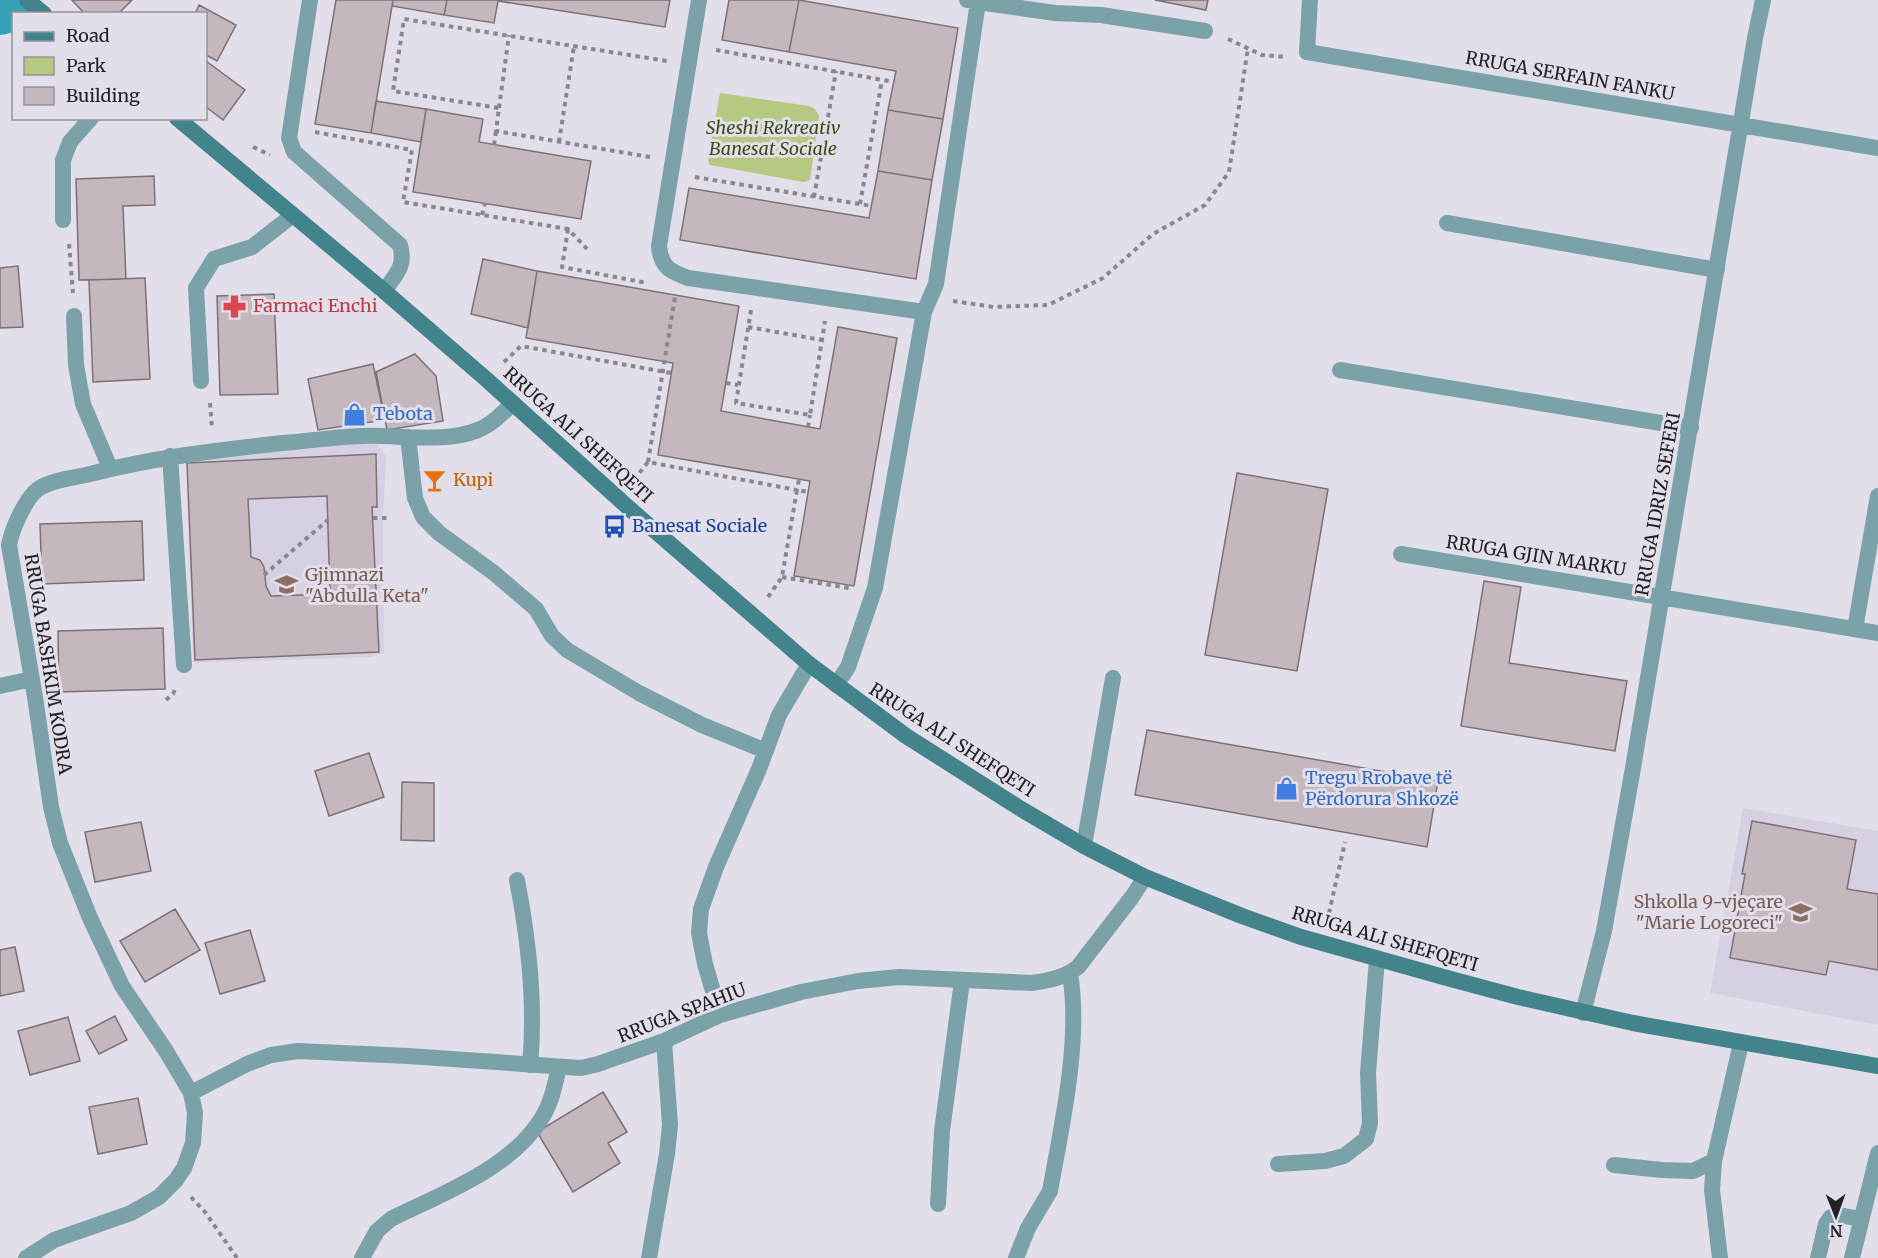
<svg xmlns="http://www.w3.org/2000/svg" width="1878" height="1258" font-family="Merriweather,serif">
<rect width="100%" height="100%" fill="#e2deea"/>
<path fill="#d7d0e3" d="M376,442L386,456L383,518L384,653L370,657L193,663L186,461Z
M1743,808L1878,831V1025L1710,993Z"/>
<path fill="#b6c881" d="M720,93L809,106L815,109L819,116L810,180L804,182L710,165L708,160Z"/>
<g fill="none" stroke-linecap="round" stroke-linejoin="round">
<path stroke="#35a1b2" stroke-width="56" d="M0,7L7,0"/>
</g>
<path fill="#c4b7bd" stroke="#7d7177" stroke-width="1.5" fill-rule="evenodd" d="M72,0H132L118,14H85Z
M336,0H393L371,133L315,124Z
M393,0H447L444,15L392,6Z
M447,0H670L665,27L498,1L494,23L444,15Z
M729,0H799L789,52L722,40Z
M799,0L958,28L943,119L888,110L896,71L789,52Z
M1155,0H1208L1206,10Z
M199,5L236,25L217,61L206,55V14H195Z
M206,61L245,90L223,120L206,107Z
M376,101L426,109L421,142L371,133Z
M426,109L483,119L479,142L591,161L581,219L413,192Z
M888,110L943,119L932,180L878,171Z
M878,171L932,180L916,279L680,240L689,188L869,218Z
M154,176L155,205L123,206L126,279L79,280L76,179Z
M483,259L537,271L528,328L471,314Z
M18,266L23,327L0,328V268Z
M537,271L739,306L721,411L820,429L838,327L897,338L854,586L794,576L810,481L658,455L673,363L526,338Z
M145,278L150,379L93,382L89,280Z
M274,294L278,394L220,395L217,296Z
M415,354L436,376L443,421L387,430L376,372Z
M373,364L385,420L318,430L308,379Z
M376,454L377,507H372L379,652L195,660L187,463ZM327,496L330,594L271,596L266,586L264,567L260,560L251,557L248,499Z
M1237,473L1328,489L1297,671L1205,655Z
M142,521L144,580L42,584L40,524Z
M1484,581L1521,587L1509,663L1627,681L1615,751L1461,726Z
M163,628L165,689L59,692L58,631Z
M1147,730L1438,781L1427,847L1135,795Z
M369,753L384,797L329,816L315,771Z
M402,782L434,783V841L401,840Z
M1752,821L1856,840L1847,889L1878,894V970L1829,961L1826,975L1730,958L1745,874H1742Z
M141,822L151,871L95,882L85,832Z
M175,909L200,950L145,982L120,941Z
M250,930L265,981L220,994L205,943Z
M15,947L24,991L0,996V950Z
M115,1016L127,1040L99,1054L86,1031Z
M68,1017L80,1061L30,1075L18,1031Z
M603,1092L627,1132L608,1143L620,1163L573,1192L537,1132Z
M138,1098L147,1144L98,1154L89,1107Z"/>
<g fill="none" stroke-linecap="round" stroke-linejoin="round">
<path stroke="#8a878f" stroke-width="4" stroke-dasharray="4.5 4.5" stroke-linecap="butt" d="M1228,39L1262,55L1286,57
M716,50L894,82
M499,108L509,35
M315,132L412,150L403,202L568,229L587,249
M559,142L574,46
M494,145L496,131
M253,147L270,155
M650,157L496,131L499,108L393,91L404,19L667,61
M695,177L872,206
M814,197L836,71
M860,204L882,80
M482,215L485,203
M568,229L562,267L647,283
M69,244L73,293
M953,301L994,307L1048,305L1103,278L1153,234L1205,205L1229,172L1248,48
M751,310L736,403L810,415L825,321
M748,327L822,340
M504,362L521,346L671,373
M726,383L738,385
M210,403L212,428
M808,427L810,415
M648,462L675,297
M634,480L648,462L797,490L799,479
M373,518H390
M264,575L328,520
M782,577L849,588
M768,597L782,577L797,490L809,492
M166,700L173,694L176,687
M1327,922L1345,842
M191,1197L205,1212L237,1258"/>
<path stroke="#7aa2a8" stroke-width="16" d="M978,2L1055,13L1101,15L1205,31
M1307,52L1310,0
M63,220V160L70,142L91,118
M1447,223L1717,270
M1340,370L1691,428
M170,456L184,665
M1855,629L1878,496
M1084,846L1113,678
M517,880C529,942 536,1003 530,1065
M1278,1164L1325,1161L1344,1156L1366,1139L1370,1123L1368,1073L1377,959
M1614,1165L1662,1170L1693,1171L1714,1161
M938,1204L942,1131L962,981
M1016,1258L1028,1228L1050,1191
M1818,1258L1826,1224L1831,1217L1839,1215L1861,1219
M1852,1258L1878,1153"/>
<path stroke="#7aa2a8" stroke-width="16" d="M310,0L289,138L294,152L400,245C406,267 396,274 384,291
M699,0L659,246C661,267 669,271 688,278L924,312
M1307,52L1878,148
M74,316L76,365L83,404L110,468
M201,381L196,288L214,259L252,247L293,215
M408,437L415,498L423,517L439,533L494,573L536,609L552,636L567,650L639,693L702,725L766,751
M1401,554L1878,633
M836,685L848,667L875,588L924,312L936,284L978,2L967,0
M0,686L32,679
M1583,1013L1604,931L1633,768L1755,38L1763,0
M720,1015L705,964L699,933L701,909L716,867L759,769L779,715L809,664
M191,1093L247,1064L271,1055L298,1051L408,1056L581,1068L598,1064L664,1041L720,1015L801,992L858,981L899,977L1032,983C1049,980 1064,978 1078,967L1132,897L1145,877
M1050,1191C1062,1124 1081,1041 1070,973
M26,1258L54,1240L131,1213L159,1197L176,1180L184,1168L193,1143L195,1113L191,1093L166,1051L122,986L90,918L60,843L51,807L35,697L9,545C12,529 25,499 38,489C51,480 72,478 86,475C151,458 217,450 283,443C309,441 335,437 360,436C396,434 444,444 478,430C491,425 503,413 513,403
M362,1258L377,1231L391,1219C443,1193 513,1168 543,1116C552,1101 555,1084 559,1067
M649,1258L667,1154L670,1125L664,1041
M1720,1258L1712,1190L1714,1161L1741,1043"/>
<path stroke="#43838c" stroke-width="16" d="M27,0L44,14
M177,118L384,291L486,379L631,510L809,664L906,736L1021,809L1084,846L1145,877L1242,916L1301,937L1447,978L1518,997L1633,1023L1878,1066"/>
</g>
<defs>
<symbol id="pharmacy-bare" viewBox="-9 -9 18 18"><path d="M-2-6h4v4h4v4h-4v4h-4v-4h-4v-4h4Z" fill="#e0444e" stroke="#e2deea" stroke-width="2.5" paint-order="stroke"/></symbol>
<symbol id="shop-bare" viewBox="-9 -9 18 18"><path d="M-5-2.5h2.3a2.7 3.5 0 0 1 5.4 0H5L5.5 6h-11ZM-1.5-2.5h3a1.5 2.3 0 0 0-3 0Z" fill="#3f7fe0" stroke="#e2deea" stroke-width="2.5" paint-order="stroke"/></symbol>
<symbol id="bar-bare" viewBox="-9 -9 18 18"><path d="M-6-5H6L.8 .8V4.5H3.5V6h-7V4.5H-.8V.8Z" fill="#e8710a" stroke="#e2deea" stroke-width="2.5" paint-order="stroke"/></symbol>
<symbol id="bus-bare" viewBox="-9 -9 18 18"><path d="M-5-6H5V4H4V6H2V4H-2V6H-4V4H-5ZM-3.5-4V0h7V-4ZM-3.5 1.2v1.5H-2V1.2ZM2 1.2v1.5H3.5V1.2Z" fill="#1a4fb4" stroke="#e2deea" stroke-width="2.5" paint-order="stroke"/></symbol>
<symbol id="school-bare" viewBox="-9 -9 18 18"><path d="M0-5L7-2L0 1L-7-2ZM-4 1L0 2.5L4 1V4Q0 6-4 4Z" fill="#8d6e63" stroke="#e2deea" stroke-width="2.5" paint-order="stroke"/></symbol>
</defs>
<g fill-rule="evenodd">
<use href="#pharmacy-bare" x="218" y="290" width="33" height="33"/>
<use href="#shop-bare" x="338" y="398" width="33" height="33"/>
<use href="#bar-bare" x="418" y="464" width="33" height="33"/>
<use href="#bus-bare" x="598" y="510" width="33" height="33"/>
<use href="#school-bare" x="270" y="568" width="33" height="33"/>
<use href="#shop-bare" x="1270" y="772" width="33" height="33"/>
<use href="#school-bare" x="1784" y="896" width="33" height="33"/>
</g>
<g text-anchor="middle" stroke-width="6" stroke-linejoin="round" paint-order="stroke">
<g font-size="18" fill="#232125" stroke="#e2deea">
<text transform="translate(1570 76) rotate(10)" y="6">RRUGA SERFAIN FANKU</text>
<text transform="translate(578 435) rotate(42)" y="6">RRUGA ALI SHEFQETI</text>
<text transform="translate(1658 504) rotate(-80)" y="6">RRUGA IDRIZ SEFERI</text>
<text transform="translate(1536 556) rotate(9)" y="6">RRUGA GJIN MARKU</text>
<text transform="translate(48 664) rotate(81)" y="6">RRUGA BASHKIM KODRA</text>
<text transform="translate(952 740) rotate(33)" y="6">RRUGA ALI SHEFQETI</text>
<text transform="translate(1385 939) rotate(16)" y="6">RRUGA ALI SHEFQETI</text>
<text transform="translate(682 1013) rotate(-21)" y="6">RRUGA SPAHIU</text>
</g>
<g font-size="18" font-style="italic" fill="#414b16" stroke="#e2deea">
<text x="773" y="134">Sheshi Rekreativ<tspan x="773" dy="21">Banesat Sociale</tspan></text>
</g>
<g font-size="18" fill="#be3a42" stroke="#e2deea" text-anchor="start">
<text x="253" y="312">Farmaci Enchi</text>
</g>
<g font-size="18" fill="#366cbe" stroke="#e2deea" text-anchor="start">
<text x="373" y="420">Tebota</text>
<text x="1305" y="784">Tregu Rrobave të<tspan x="1305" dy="21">Përdorura Shkozë</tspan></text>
</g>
<g font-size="18" fill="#c56008" stroke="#e2deea" text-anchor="start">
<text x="453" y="486">Kupi</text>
</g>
<g font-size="18" fill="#164399" stroke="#e2deea" text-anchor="start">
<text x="632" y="532">Banesat Sociale</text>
</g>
<g font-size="18" fill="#785e54" stroke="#e2deea" text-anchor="start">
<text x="305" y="581">Gjimnazi<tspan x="305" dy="21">"Abdulla Keta"</tspan></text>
<text x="1783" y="908" text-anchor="end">Shkolla 9-vjeçare<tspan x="1783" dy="21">"Marie Logoreci"</tspan></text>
</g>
</g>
<rect x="12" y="12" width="195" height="108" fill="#e2deea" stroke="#96929b" stroke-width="1.5"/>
<rect x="24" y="32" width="30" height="9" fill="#43838c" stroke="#96929b" stroke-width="1.5"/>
<text x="66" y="42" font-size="18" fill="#232125">Road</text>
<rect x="24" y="57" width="30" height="18" fill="#b6c881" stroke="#96929b" stroke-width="1.5"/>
<text x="66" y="72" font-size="18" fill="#232125">Park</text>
<rect x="24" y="87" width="30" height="18" fill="#c4b7bd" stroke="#96929b" stroke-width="1.5"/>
<text x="66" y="102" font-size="18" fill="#232125">Building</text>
<g transform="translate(1836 1216) rotate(179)" stroke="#e2deea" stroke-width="4.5" paint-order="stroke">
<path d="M0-4.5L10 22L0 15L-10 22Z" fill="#232125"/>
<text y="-9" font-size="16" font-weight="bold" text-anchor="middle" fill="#232125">N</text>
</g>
</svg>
